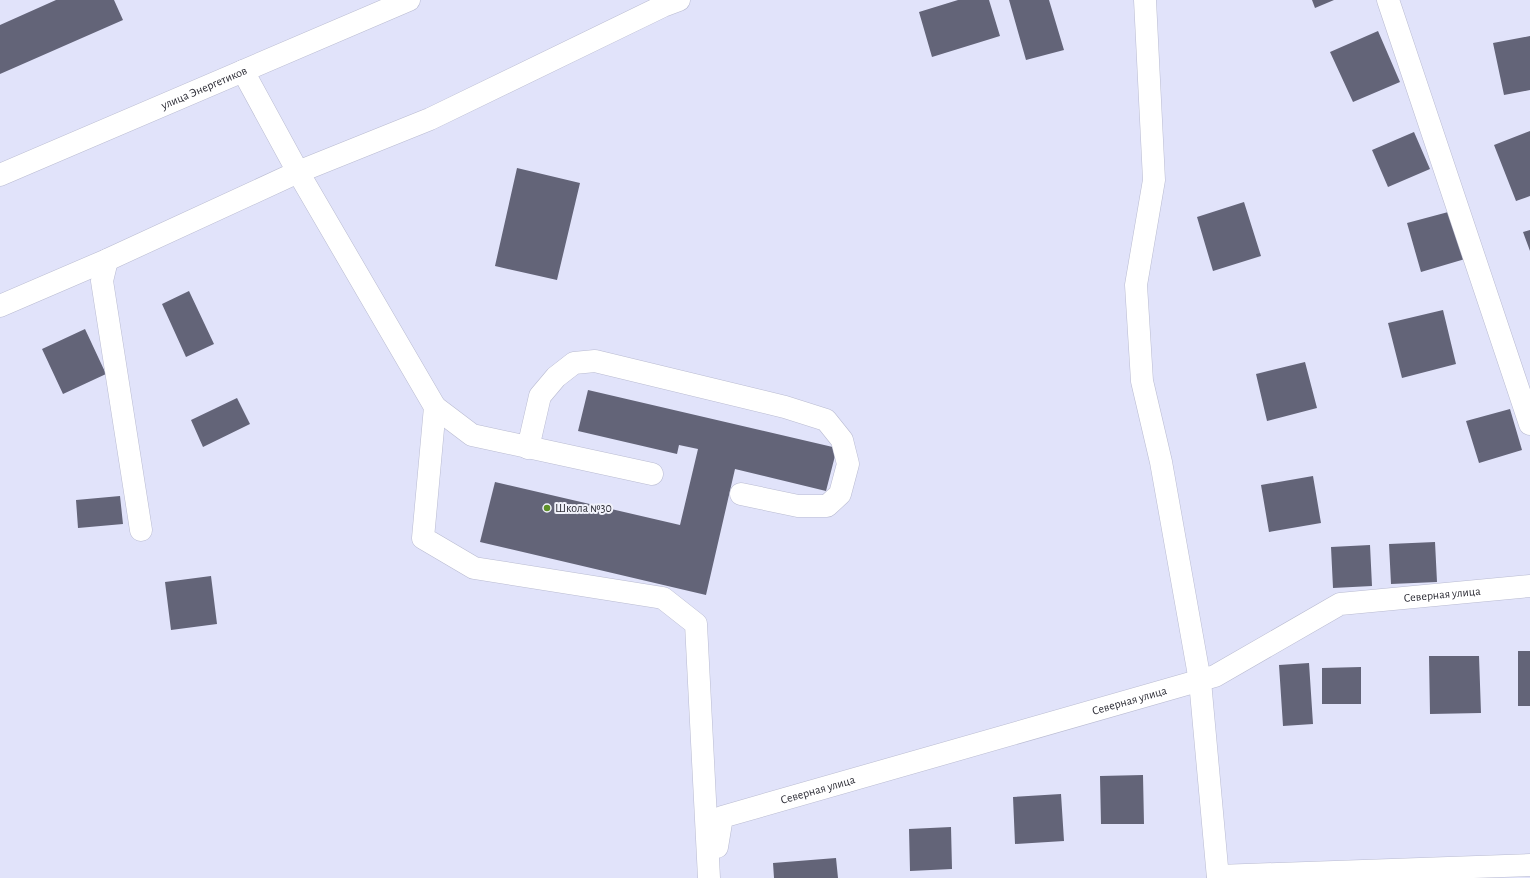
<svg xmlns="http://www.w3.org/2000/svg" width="1530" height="878" font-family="'Alegreya Sans',sans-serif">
<rect width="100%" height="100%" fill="#e1e3fa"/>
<path fill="#636478" d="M56,0H114L123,20L0,74V25Z
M958,0H989L1000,36L932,57L919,12Z
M1009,0H1049L1064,50L1026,60Z
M1312,0H1334L1315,8Z
M1378,31L1400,82L1353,102L1330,52Z
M1530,36V90L1504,95L1493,43Z
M1530,131V196L1516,201L1494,145Z
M1414,132L1430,169L1388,187L1372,150Z
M517,168L580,183L557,280L495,266Z
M1244,202L1261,256L1213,271L1197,217Z
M1452,211L1465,259L1421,272L1407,223Z
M1530,230V251L1523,232Z
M189,291L214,344L186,357L162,304Z
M1443,310L1456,364L1402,378L1388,323Z
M85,329L106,374L63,394L42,349Z
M1305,362L1317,408L1267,421L1256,374Z
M588,390L837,448L826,491L735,469L706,595L480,542L495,482L680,525L698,449L679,445L677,454L578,431Z
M237,398L250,424L203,447L191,420Z
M1510,409L1522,450L1479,463L1466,421Z
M1313,476L1321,523L1269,532L1261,485Z
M120,496L123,524L78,528L76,500Z
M1435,542L1437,582L1391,584L1389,544Z
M1370,545L1372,586L1333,588L1331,547Z
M211,576L217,624L171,630L165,582Z
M1518,651H1530V706H1518Z
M1429,656H1479L1481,713L1430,714Z
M1309,663L1313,724L1283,726L1279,665Z
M1361,667V704H1322V668Z
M1143,775L1144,824H1101L1100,776Z
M1061,794L1064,841L1015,844L1013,797Z
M951,827L952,869L910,871L909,829Z
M836,858L838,878H774L773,863Z"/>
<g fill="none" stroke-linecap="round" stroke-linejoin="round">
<defs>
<g id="minor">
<path d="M1145,0L1154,180L1136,285L1142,381L1161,462L1200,681L1218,878"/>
<path d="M1388,0L1530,424"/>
<path d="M243,71L298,172L435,407L423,538L474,568L663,598L696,624L709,878"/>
<path id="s1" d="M0,175L409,0"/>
<path d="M107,260L102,281L141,530"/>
<path d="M0,306L107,260L298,172L430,119L663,6L679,0"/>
<path d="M435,407L472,435L652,474"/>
<path d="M528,448L540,396L556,377L574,363L595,361L785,407L826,420L842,440L848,464L840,494L827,506H798L741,494"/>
<path id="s2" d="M717,847L722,817L1215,676L1340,604L1530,586"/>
<path d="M1218,876L1530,865"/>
</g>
</defs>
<use href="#minor" stroke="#b9bbd1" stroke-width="23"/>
<use href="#minor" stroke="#fff" stroke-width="22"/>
</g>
<circle fill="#5e9027" stroke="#f1f2fb" stroke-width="1.5" cx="547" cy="508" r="4"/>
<g text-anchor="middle" stroke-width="4" stroke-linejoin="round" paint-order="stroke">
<g font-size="12" fill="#2e2e37" stroke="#f1f2fb">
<text dy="4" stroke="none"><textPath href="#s1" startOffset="222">улица Энергетиков</textPath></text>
<text dy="4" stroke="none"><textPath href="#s2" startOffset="790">Северная улица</textPath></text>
<text dy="4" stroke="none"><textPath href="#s2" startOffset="454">Северная улица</textPath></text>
<text dy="4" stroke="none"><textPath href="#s2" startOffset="130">Северная улица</textPath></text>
</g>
<g font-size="12" fill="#2e2e37" stroke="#f1f2fb" text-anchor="start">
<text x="555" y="512">Школа №30</text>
</g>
</g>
</svg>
